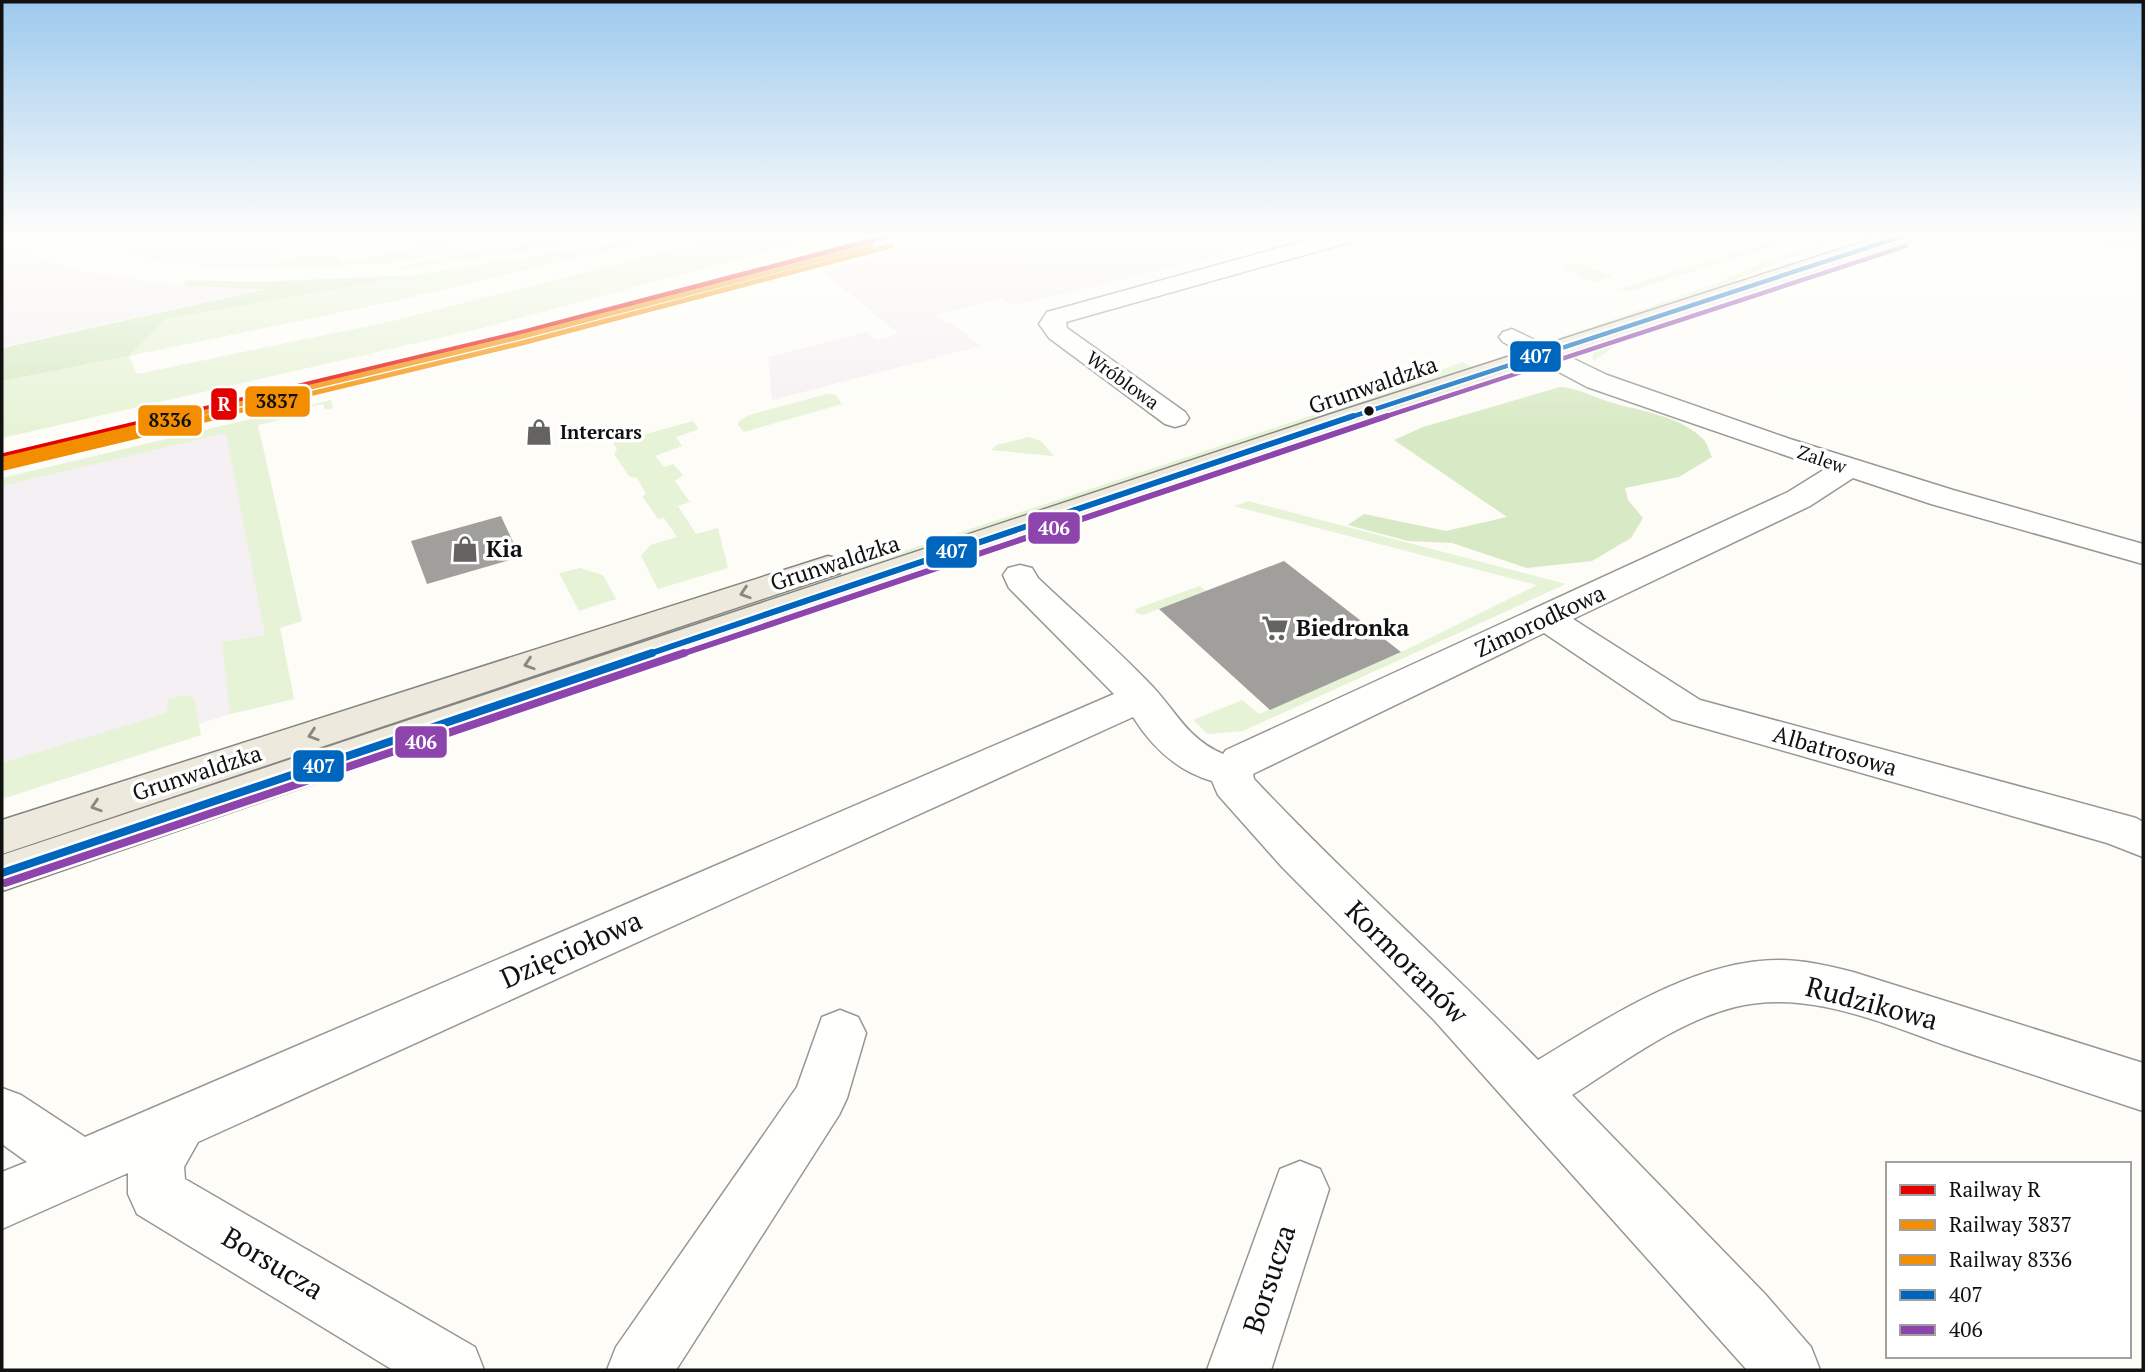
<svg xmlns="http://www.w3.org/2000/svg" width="2145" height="1372" font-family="'PT Serif',serif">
<rect width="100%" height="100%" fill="#fdfcf7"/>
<path fill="#f5f0f3" d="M2,236H15L38,257L77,270L183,286L269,288L2,347Z
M82,236H339L286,247L268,268L237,270L146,259Z
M431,236H532L447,253Z
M944,236H1280L1281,237L1217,252L1223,255L1014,306L1002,298L936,315L946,323L950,322L981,346L772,400L768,357L867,332L876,340L899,334L822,271Z
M238,423L294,699L230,714L2,786V478Z"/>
<path fill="#e7f3d7" d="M431,236L447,252L385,264L268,268L277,258L338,256L344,263L419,247L414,240Z
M544,236H624L396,270L401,266L490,247L498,249L546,239Z
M659,236H671L390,302L129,356L137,374L392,321L727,236H826L474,330L2,438V381L129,356L166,319L290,295Z
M1787,236H1805L1632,291L1615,290Z
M1846,236H1861L1784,260L1712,290L1556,343L1550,341L1710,286L1772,259Z
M2043,236H2143V251L2047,237Z
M1880,249L1892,251L1719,309L1733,299Z
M1577,263L1613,276L1594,282L1565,269L1564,267Z
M1664,326L1667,327L1619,343L1594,361L1592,356L1596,347L1603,343Z
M1462,362L1476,369L1397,392L2,860V851L1337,407Z
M827,394L836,395L842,404L744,432L738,425L739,421L749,415Z
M331,400L333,408L325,410L323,404L294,410L296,416L258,425L302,621L280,628L294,699L230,714L222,642L265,635L226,433L2,486V478Z
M693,421L698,428L697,430L676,437L682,446L655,456L664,467L673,464L683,475L675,481L690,502L678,506L696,534L718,528L728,568L658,589L641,556L650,545L677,537L664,518L658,519L642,496L646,494L637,478L629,476L614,454L617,449L613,443Z
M1029,437L1041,441L1054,456L991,450L997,445Z
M1248,501L1566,584L1243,731L1208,734L1193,720L1242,700L1259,714L1414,646L1537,585L1234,506Z
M580,568L603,575L616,599L579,611L559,573Z
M1200,586L1206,591L1143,615L1136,613L1135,610L1138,608Z
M185,695L194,698L201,735L2,799V763L167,713L168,699Z"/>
<path fill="#d8eac5" d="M413,275L166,319L129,356L2,381V348L266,289L183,286L186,280L259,282Z
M1560,387C1576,388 1587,394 1601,399C1634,411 1676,413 1702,438C1707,442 1709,451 1712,457L1679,477L1625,488L1628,500L1643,518L1631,538L1592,561L1527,568L1452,543L1408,541L1348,525L1364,514L1446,531L1507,517L1394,440L1423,427Z"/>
<path fill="#a19f9c" d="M501,516L520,557L427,584L411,541Z
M1284,561L1401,652L1270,710L1159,609Z"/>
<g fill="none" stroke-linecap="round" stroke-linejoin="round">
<defs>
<path id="minor" d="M1322,236H1357L1354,241L1066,322L1067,328L1185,412L1189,418L1185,424L1175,427L1165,424L1049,338L1039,324L1047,312Z
M1512,329L1607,375L1790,439L1953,490L2143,544V564L1931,504L1853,478L1810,506L1573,619L1700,700L2136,818L2143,822V857L2107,843L1672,719L1544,633L1253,774L1254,779C1345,876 1445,964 1538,1060C1608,1018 1694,960 1779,960C1804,960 1829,966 1853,972L2143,1063V1111C2083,1091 2022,1071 1962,1051C1890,1027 1812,988 1735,1007C1676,1022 1623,1063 1572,1095L1765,1294L1811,1347L1820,1370H1747L1434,1020L1282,867L1218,795L1212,781C1177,771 1152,747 1133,717L198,1142L184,1167L185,1179L475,1347L484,1370H393L137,1214L128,1194V1173L2,1229V1172L27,1162L2,1144V1088L21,1095L85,1137L1114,694L1009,588L1003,575L1008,568L1020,565L1032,568L1038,578C1076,614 1117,649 1153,687C1177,713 1188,739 1223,754L1226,750L1788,492L1825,469L1587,387L1503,342L1499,337L1503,332Z
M840,1010L858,1017L866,1033L847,1098L839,1115L676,1370H607L616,1347L797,1087L822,1017Z
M1300,1161L1320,1169L1329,1189L1271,1370H1207L1280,1169Z"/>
<path id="major" d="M1881,236H1914L1911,241L1351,426L2,891V855L1331,414Z
M828,556L840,559L845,566L840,573L2,854V820Z"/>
</defs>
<use href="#minor" stroke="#979795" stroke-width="3"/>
<use href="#major" stroke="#858482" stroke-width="3"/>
<use href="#minor" fill="#fffffe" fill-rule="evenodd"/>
<use href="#major" fill="#ede9dc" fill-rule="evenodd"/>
<defs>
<path id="bus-1-far2" d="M1348,418L1903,236"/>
<path id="bus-1-far1" d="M646,655L1353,416"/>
<path id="bus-1" d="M2,873L652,653"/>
<path id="bus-2-far2" d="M1381,418L1906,246"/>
<path id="bus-2-far1" d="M679,655L1387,416"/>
<path id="bus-2" d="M5,883L684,653"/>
</defs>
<use href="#bus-1-far2" stroke="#fff" stroke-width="8"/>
<use href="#bus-1-far1" stroke="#fff" stroke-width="10"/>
<use href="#bus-1" stroke="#fff" stroke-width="13"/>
<use href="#bus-2-far2" stroke="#fff" stroke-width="8"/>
<use href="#bus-2-far1" stroke="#fff" stroke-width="10"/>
<use href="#bus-2" stroke="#fff" stroke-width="13"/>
<use href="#bus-1-far2" stroke="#0065bd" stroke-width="4.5"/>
<use href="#bus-1-far1" stroke="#0065bd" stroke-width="6"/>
<use href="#bus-1" stroke="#0065bd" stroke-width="8"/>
<use href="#bus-2-far2" stroke="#8e44ad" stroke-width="4.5"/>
<use href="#bus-2-far1" stroke="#8e44ad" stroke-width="6"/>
<use href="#bus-2" stroke="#8e44ad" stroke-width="8"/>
<defs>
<path id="rail-1-far1" d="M166,418L520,333L888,236"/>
<path id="rail-1" d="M2,457L173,416"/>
<path id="rail-2-far1" d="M209,418L522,343L891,246"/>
<path id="rail-2" d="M4,467L217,416"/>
<path id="rail-3-far1" d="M181,418L516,338L871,246"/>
<path id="rail-3" d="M4,460L188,416"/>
</defs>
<use href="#rail-1-far1" stroke="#fff" stroke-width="9"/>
<use href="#rail-1" stroke="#fff" stroke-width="11"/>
<use href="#rail-2-far1" stroke="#fff" stroke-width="9"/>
<use href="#rail-2" stroke="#fff" stroke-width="11"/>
<use href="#rail-3-far1" stroke="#fff" stroke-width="9"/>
<use href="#rail-3" stroke="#fff" stroke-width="11"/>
<use href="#rail-1-far1" stroke="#e50000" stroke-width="5"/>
<use href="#rail-1" stroke="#e50000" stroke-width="7"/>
<use href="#rail-2-far1" stroke="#f38e01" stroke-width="5"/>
<use href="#rail-2" stroke="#f38e01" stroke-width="7"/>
<use href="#rail-3-far1" stroke="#f38e01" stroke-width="5"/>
<use href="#rail-3" stroke="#f38e01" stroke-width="7"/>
</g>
<defs><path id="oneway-chevron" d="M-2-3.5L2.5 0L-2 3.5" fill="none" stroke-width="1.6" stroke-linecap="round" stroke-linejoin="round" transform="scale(1.75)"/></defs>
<g stroke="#8a8881">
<use href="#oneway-chevron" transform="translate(745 593) rotate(162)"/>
<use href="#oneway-chevron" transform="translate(529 664) rotate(162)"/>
<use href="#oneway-chevron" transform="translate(313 735) rotate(162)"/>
<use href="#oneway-chevron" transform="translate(96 806) rotate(162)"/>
</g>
<linearGradient id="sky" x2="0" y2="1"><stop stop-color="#9dc9ee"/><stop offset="0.55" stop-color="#fefefb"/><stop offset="1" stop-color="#fefefb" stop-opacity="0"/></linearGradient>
<rect width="2145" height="428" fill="url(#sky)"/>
<defs>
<symbol id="shop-bare" viewBox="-9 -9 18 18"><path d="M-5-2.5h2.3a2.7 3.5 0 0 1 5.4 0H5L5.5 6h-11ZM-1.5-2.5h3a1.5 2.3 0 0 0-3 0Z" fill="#646362" stroke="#fff" stroke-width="2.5" paint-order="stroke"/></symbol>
<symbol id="supermarket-bare" viewBox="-9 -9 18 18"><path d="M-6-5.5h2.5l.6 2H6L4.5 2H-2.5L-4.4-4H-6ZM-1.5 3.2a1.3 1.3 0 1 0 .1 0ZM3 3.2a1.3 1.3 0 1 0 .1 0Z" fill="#646362" stroke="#fff" stroke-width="2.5" paint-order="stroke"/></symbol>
</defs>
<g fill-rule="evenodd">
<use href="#shop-bare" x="520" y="413" width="38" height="38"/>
<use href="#shop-bare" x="446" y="530" width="38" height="38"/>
<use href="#supermarket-bare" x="1256" y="609" width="38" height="38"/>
</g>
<circle fill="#111" stroke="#fff" stroke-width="2.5" cx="1369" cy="411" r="6"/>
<g text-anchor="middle" stroke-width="7" stroke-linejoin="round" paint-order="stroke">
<g font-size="19" fill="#111" stroke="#fff">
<text transform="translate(1123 380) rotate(36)" y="7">Wróblowa</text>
<text transform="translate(1822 459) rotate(19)" y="7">Zalew</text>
</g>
<g font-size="19" font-weight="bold" fill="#111" stroke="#fff" text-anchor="start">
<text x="560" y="439">Intercars</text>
</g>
<g font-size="23" fill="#111" stroke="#fff">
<text transform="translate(1373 385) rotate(-19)" y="8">Grunwaldzka</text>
<text transform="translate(835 563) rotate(-18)" y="8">Grunwaldzka</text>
<text transform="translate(1540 621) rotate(-25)" y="8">Zimorodkowa</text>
<text transform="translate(1835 751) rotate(16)" y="8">Albatrosowa</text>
<text transform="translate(197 773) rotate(-18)" y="8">Grunwaldzka</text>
</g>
<g font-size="23" font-weight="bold" fill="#111" stroke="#fff" text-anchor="start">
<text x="486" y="557">Kia</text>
<text x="1296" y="636">Biedronka</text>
</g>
<g font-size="28" fill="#111" stroke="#fff">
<text transform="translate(571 949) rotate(-24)" y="10">Dzięciołowa</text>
<text transform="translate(1407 962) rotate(45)" y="10">Kormoranów</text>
<text transform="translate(1872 1003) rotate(15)" y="10">Rudzikowa</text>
<text transform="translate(273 1263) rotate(31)" y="10">Borsucza</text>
<text transform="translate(1269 1279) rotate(-72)" y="10">Borsucza</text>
</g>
</g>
<g stroke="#fff" stroke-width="2.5">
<rect x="1509" y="340" width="53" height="33" rx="7" fill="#0065bd"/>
<rect x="244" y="385" width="67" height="33" rx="7" fill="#f38e01"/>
<rect x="210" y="387" width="28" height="34" rx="7" fill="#e50000"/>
<rect x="137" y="404" width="66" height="33" rx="7" fill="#f38e01"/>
<rect x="1027" y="511" width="54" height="34" rx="7" fill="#8e44ad"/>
<rect x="925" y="535" width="53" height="34" rx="7" fill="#0065bd"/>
<rect x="394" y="725" width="54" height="34" rx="7" fill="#8e44ad"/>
<rect x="292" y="749" width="53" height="34" rx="7" fill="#0065bd"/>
</g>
<g font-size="19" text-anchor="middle" font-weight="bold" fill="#fff">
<text x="1536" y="363">407</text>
<text x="224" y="411">R</text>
<text x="1054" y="535">406</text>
<text x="952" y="558">407</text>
<text x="421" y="749">406</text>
<text x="319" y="773">407</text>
</g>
<g font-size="19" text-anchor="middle" font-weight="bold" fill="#111">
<text x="277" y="408">3837</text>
<text x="170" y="427">8336</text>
</g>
<rect width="2145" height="1372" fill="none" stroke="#111111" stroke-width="7"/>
<rect x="1886" y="1162" width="245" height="196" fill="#ffffff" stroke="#a0a0a0" stroke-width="2"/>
<rect x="1900" y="1185" width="35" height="10" fill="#e50000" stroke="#a0a0a0" stroke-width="2"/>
<text x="1949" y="1197" font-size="21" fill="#111111">Railway R</text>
<rect x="1900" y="1220" width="35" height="10" fill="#f38e01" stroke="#a0a0a0" stroke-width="2"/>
<text x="1949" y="1232" font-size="21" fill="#111111">Railway 3837</text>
<rect x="1900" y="1255" width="35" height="10" fill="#f38e01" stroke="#a0a0a0" stroke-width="2"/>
<text x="1949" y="1267" font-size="21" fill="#111111">Railway 8336</text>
<rect x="1900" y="1290" width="35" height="10" fill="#0065bd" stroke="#a0a0a0" stroke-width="2"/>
<text x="1949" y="1302" font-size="21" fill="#111111">407</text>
<rect x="1900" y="1325" width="35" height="10" fill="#8e44ad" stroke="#a0a0a0" stroke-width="2"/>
<text x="1949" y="1337" font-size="21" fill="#111111">406</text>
</svg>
